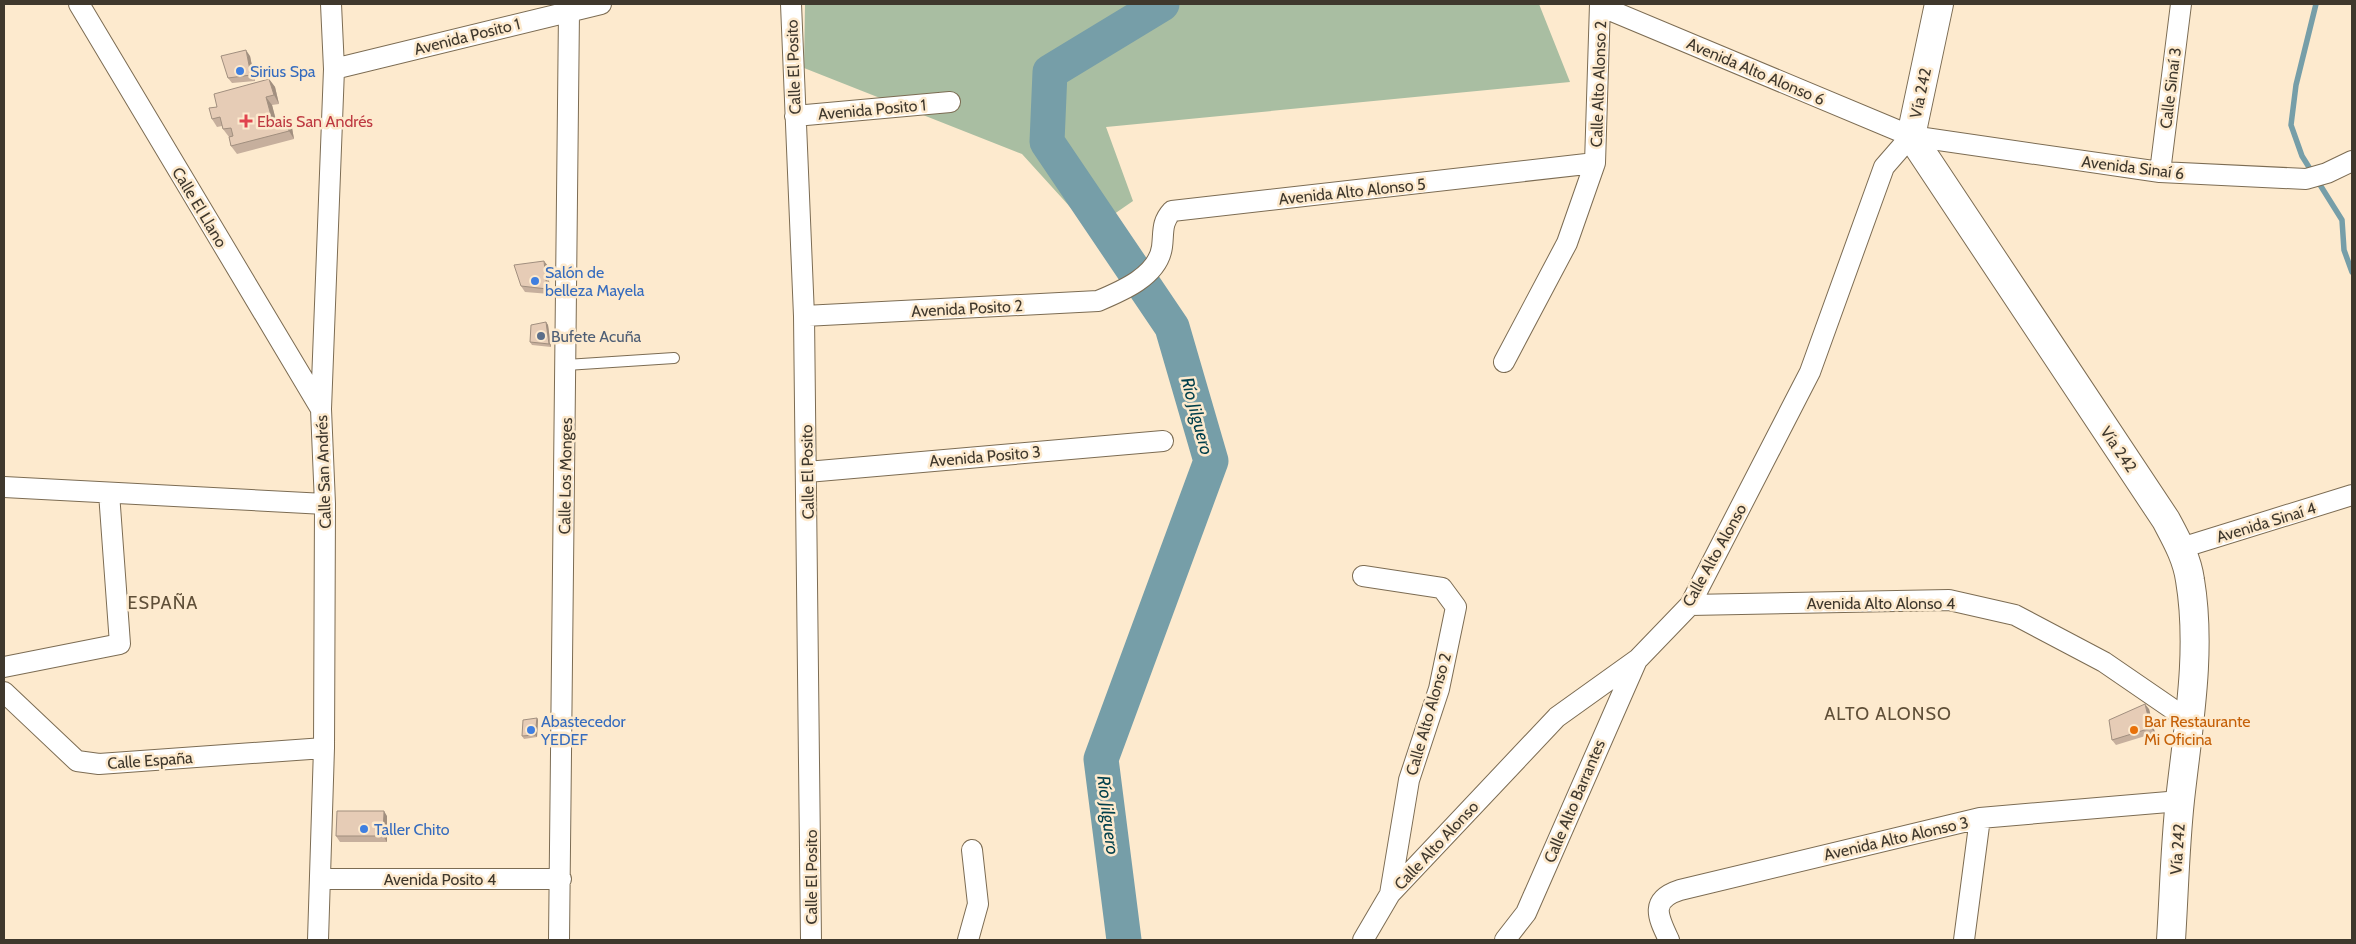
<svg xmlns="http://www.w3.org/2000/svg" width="2356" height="944" font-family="Cabin,sans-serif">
<rect width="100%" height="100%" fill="#fdeace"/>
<path fill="#a9bea2" d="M805,4H1539L1570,82L1106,127L1133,201L1091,230L1022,154L804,68Z"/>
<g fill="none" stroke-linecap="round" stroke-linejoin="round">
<path stroke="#769ea8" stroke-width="5.5" d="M2316,4L2296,85L2291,125L2302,156L2342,220L2344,250L2352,272"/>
<path stroke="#769ea8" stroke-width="35" d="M1124,940L1101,759L1211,461L1172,327L1047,142L1050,72L1162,4"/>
<defs>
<path id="lane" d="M566,365L674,358"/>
<path id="street" d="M79,4L321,409
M791,4L804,316L811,940
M1600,6L1911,136L2160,172L2306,179L2327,173L2352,161
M334,69L601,4
M795,116L950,102
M2160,172L2181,4
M804,316L1098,301C1122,291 1158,276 1162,247C1164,232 1161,223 1172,211L1595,163
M1504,362L1567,243L1595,163L1600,4
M807,472L1163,441
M4,487L325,504
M2181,548L2352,495
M1363,576L1442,588L1456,607L1439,689L1409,780L1390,894
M1690,605L1949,600L2015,615L2104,662L2190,721
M4,667L120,644L109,493
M4,692L77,761L99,764L324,748
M320,879H561
M318,940L324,748L325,504L321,409L334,69L331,4
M559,940L569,11
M968,940L978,904L972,850
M1363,940L1390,894L1557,717L1638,659L1690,605L1810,372L1884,167L1911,136
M1505,940L1526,913L1637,660
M1669,940C1658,917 1649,900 1680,890L1980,818L2180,801
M1964,940L1980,818"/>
<path id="secondary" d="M1939,4L1911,136L2166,520C2176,539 2187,558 2190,580C2202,652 2188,727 2180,800C2175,846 2174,894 2171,940"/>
</defs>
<use href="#lane" stroke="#7c6c53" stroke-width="12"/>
<use href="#street" stroke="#7c6c53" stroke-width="22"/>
<use href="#secondary" stroke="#7c6c53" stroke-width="30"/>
<use href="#lane" stroke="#fff" stroke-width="10"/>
<use href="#street" stroke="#fff" stroke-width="20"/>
<use href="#secondary" stroke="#fff" stroke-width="28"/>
</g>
<path fill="#c6af9d" d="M250,56L255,81L232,83L228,78Z
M269,79L275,87L279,104L272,105L276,122L286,120L292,128L294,139L237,154L231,146L229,137L223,129L222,126L217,127L212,119L217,107Z
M548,266L550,294L525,292L521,286Z
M546,322L548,325L551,347L532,345L530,342Z
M2149,709L2155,733L2116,745L2112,740Z
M537,718L538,720L537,737L524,739L522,736Z
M387,816V842H340L336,836Z"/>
<path fill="#a18f7f" d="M246,50L250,56L255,81L251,75Z
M269,79L275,87L279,104L274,95Z
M266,97L272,105L279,131L273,123Z
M286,120L292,128L294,139L289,131Z
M544,261L548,266L550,294L547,289Z
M546,322L548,325L551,347L549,344Z
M2145,704L2149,709L2155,733L2151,728Z
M537,718L538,720L537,737L535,735Z
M384,811L387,816V842L383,836Z"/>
<path fill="#e6ccb6" stroke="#a18f7f" d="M246,50L251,75L228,78L221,56Z
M269,79L274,95L266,97L273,123L286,120L289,131L231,146L229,137L233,136L231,128L223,129L220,117L212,119L209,108L217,107L214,94Z
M544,261L547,289L521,286L514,265Z
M546,322L549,344L530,342L531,325Z
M2145,704L2151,728L2112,740L2109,720Z
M537,718L535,735L522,736L523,720Z
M337,811H384L383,836H336Z"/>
<g fill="#3f7fe0" stroke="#fdeace" stroke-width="2">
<circle cx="240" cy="71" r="5"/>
<circle cx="535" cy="281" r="5"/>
<circle cx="531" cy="730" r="5"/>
<circle cx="364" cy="829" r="5"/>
</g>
<path fill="#e0444e" stroke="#fdeace" stroke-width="2" d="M243.5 113.5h5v5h5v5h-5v5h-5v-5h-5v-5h5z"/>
<circle fill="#5c6f8a" stroke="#fdeace" stroke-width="2" cx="541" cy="336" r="5"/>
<circle fill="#e8710a" stroke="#fdeace" stroke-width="2" cx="2134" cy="730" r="5"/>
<g text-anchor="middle" stroke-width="5" stroke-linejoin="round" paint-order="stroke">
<g font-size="16" fill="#3f382d" stroke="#fdeace">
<text transform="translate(467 36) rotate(-14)" y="6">Avenida Posito 1</text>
<text transform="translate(793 67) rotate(-92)" y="6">Calle El Posito</text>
<text transform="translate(1756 71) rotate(23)" y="6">Avenida Alto Alonso 6</text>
<text transform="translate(1598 84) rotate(-88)" y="6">Calle Alto Alonso 2</text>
<text transform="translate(2170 88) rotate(-83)" y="6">Calle Sinaí 3</text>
<text transform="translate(1920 93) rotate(-78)" y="6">Vía 242</text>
<text transform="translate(872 109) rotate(-5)" y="6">Avenida Posito 1</text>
<text transform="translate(2133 167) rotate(7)" y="6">Avenida Sinaí 6</text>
<text transform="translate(1352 191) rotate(-6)" y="6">Avenida Alto Alonso 5</text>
<text transform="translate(200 207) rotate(59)" y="6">Calle El Llano</text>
<text transform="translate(967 308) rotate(-3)" y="6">Avenida Posito 2</text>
<text transform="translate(2119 449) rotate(56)" y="6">Vía 242</text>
<text transform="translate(985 456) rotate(-5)" y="6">Avenida Posito 3</text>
<text transform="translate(323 472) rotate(-92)" y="6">Calle San Andrés</text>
<text transform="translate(807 472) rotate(-91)" y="6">Calle El Posito</text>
<text transform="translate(565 476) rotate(-89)" y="6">Calle Los Monges</text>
<text transform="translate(2266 522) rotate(-17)" y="6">Avenida Sinaí 4</text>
<text transform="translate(1714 555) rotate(-61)" y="6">Calle Alto Alonso</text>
<text x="1881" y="609">Avenida Alto Alonso 4</text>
<text transform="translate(1428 714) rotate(-74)" y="6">Calle Alto Alonso 2</text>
<text transform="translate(150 760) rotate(-4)" y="6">Calle España</text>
<text transform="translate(1574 801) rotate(-67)" y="6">Calle Alto Barrantes</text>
<text transform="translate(1896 838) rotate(-13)" y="6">Avenida Alto Alonso 3</text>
<text transform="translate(1436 845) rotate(-47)" y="6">Calle Alto Alonso</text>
<text transform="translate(2177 849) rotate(-86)" y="6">Vía 242</text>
<text transform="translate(811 877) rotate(-90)" y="6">Calle El Posito</text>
<text x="440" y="885">Avenida Posito 4</text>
</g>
<g font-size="16" fill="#366cbe" stroke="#fdeace" text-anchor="start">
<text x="250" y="77">Sirius Spa</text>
<text x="545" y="278">Salón de<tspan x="545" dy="18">belleza Mayela</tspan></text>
<text x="541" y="727">Abastecedor<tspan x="541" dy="18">YEDEF</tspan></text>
<text x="374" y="835">Taller Chito</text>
</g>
<g font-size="16" fill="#be3a42" stroke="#fdeace" text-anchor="start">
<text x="257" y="127">Ebais San Andrés</text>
</g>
<g font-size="16" fill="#4e5e75" stroke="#fdeace" text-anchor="start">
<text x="551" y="342">Bufete Acuña</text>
</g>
<g font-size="16" fill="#c56008" stroke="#fdeace" text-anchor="start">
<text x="2144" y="727">Bar Restaurante<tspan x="2144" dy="18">Mi Oficina</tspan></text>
</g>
<g font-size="18" font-style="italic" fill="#003f4b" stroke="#fdeace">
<text transform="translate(1197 416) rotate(75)" y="6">Río Jilguero</text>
<text transform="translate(1108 815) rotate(83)" y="6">Río Jilguero</text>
</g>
<g font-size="18" letter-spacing="1" fill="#5f4f38" stroke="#fdeace">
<text x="163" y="609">ESPAÑA</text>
<text x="1888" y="720">ALTO ALONSO</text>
</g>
</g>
<rect width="2356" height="944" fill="none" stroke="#3f382d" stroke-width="10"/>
</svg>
